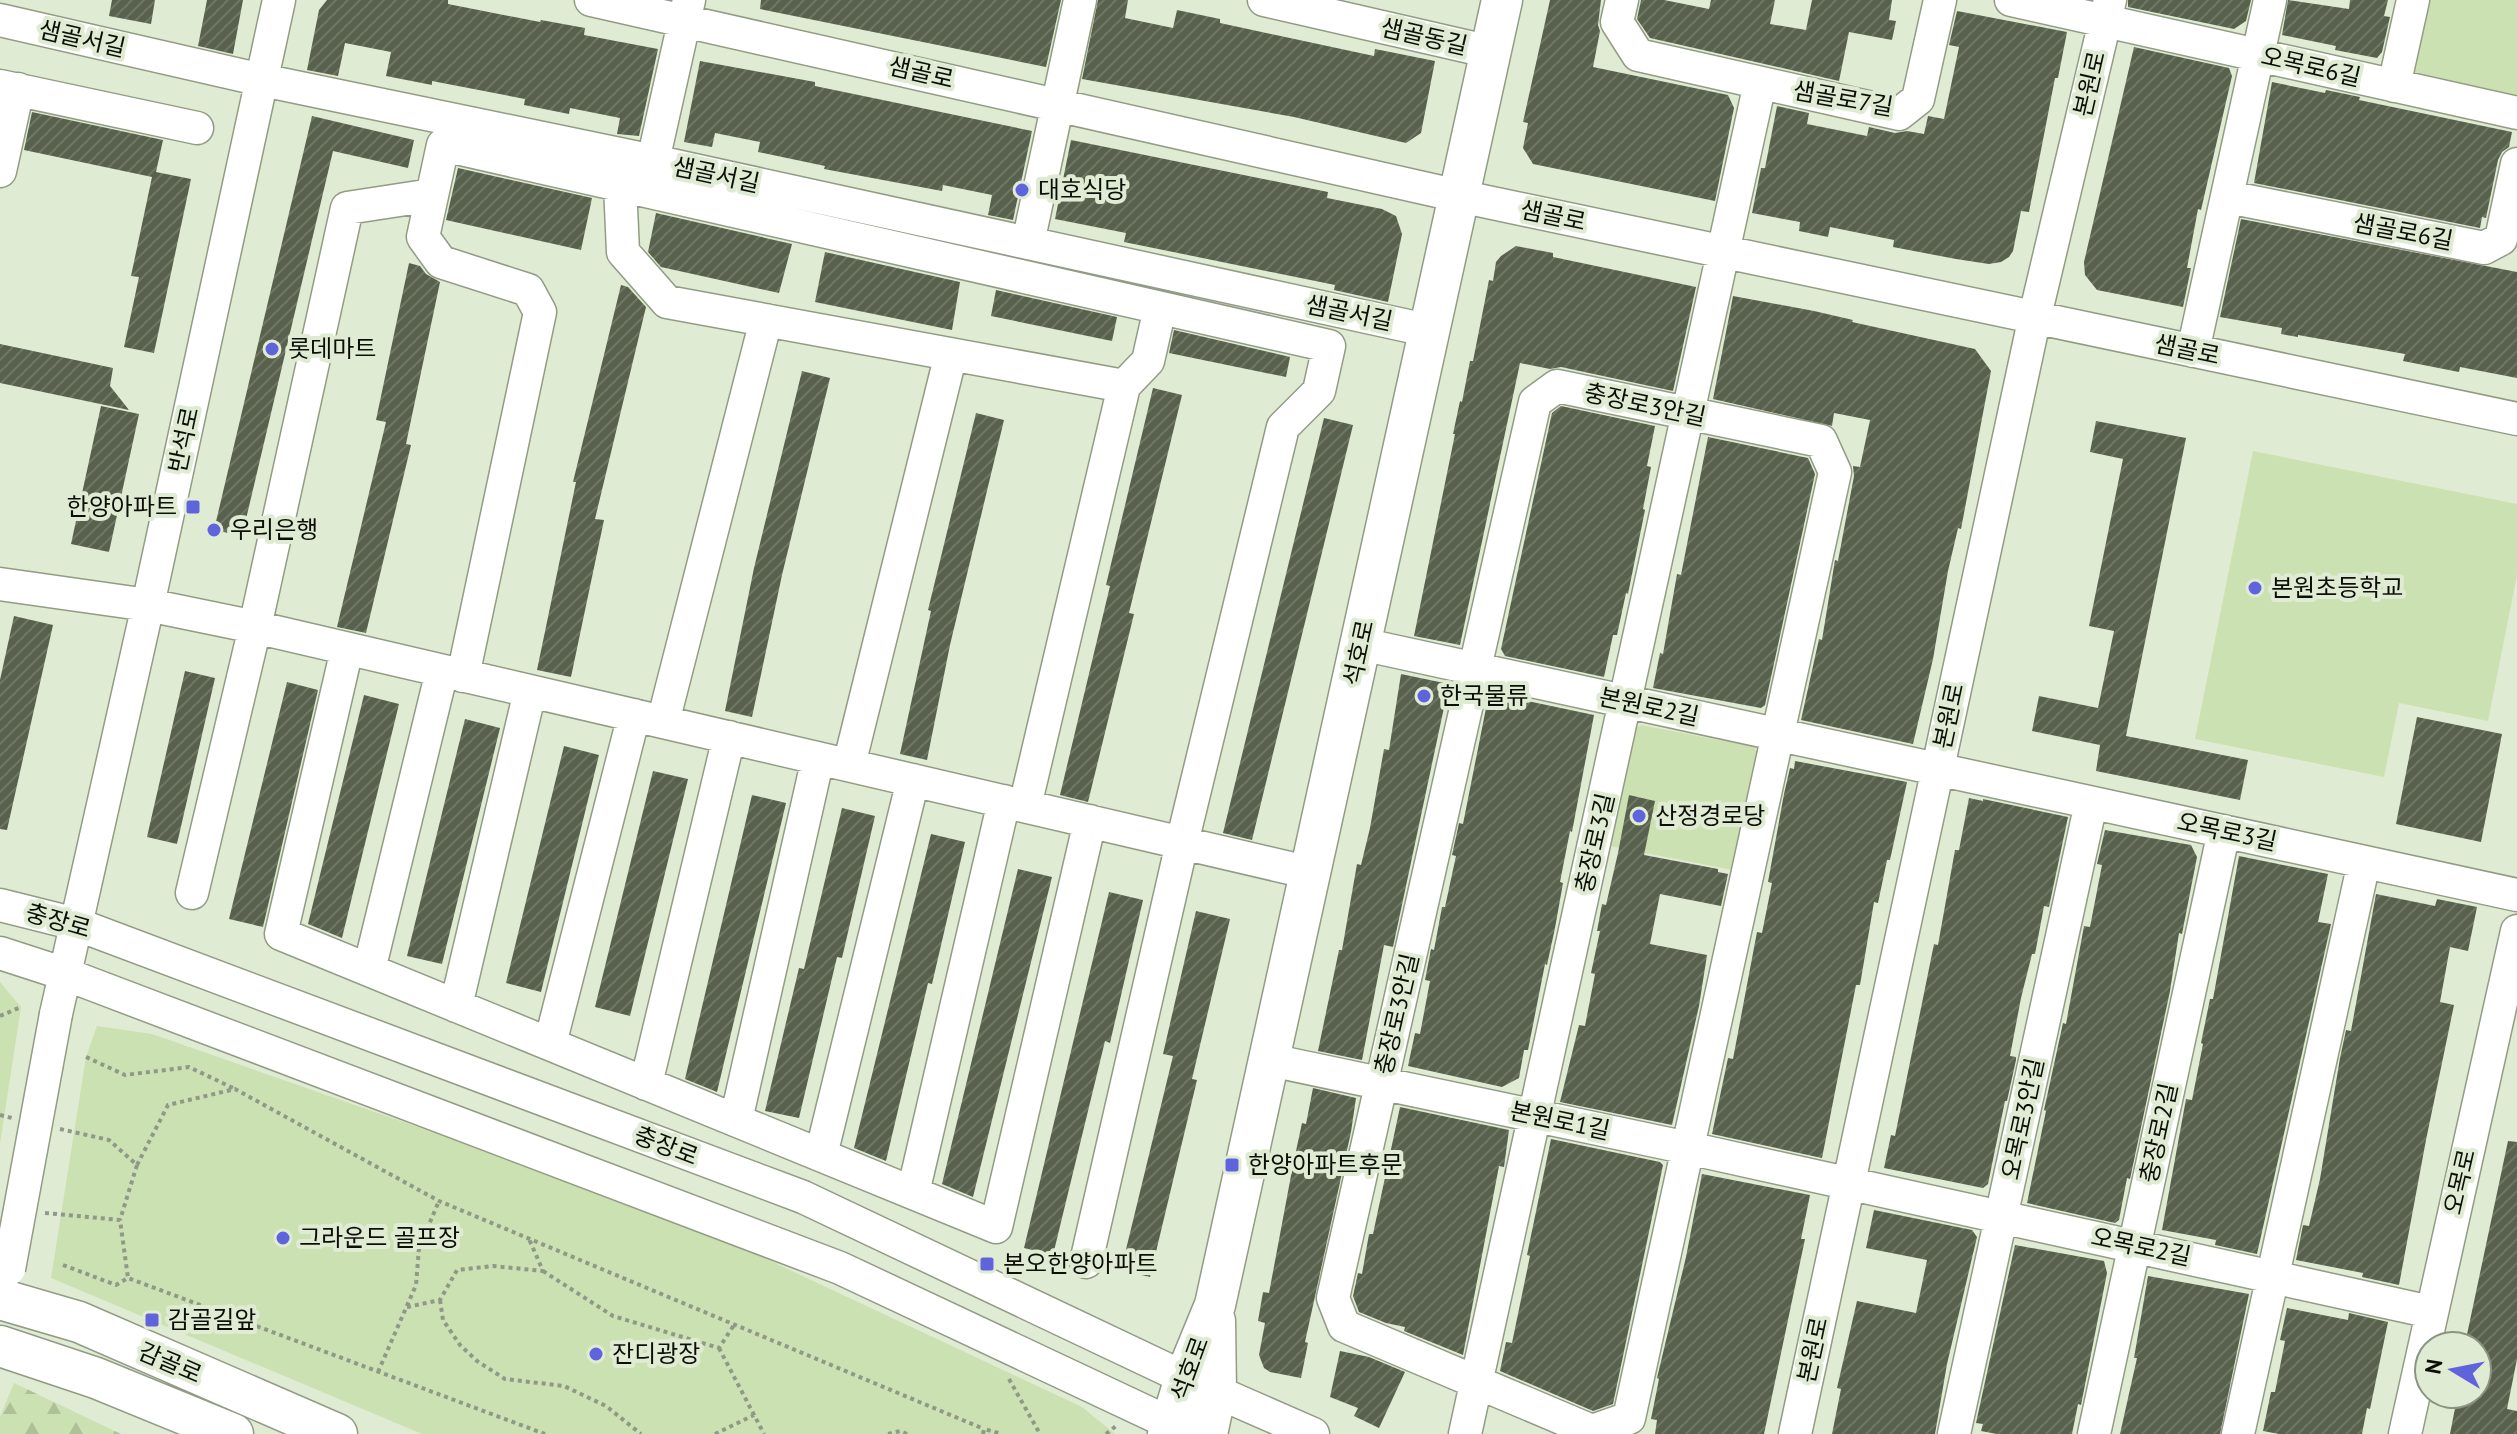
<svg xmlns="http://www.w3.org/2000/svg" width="2517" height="1434" font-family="'PT Sans','Noto Sans KR',sans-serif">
<defs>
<pattern id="forest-firs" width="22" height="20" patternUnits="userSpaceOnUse" patternTransform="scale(2)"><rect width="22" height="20" fill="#cce1b1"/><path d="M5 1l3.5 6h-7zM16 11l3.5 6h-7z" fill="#aec097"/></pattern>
<pattern id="building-hatch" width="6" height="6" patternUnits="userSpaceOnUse" patternTransform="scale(2)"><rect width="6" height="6" fill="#58614c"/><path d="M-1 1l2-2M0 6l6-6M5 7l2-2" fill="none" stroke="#707666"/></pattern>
</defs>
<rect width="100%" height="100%" fill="#e0ebd3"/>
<path fill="url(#forest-firs)" d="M14,1383L121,1434H0V1417Z"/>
<path fill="#cce1b1" d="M2426,0H2517V98L2418,79L2412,70Z
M2253,451L2517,504V575L2488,721L2399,703L2384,777L2195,739Z
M1641,725L1754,747L1760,757L1738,871L1609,846L1632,731Z
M0,982L21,1007L0,1144Z
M97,1026L152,1034L681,1219L1082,1407L1115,1434H422L51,1278L86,1057Z"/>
<path fill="url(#building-hatch)" d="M112,0H155L151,24L109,16Z
M207,0H243L233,54L198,46Z
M327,0H448V4L540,22L541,20L585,28L584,35L658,49L639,136L617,134L620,118L570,108L569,114L524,105L525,99L432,81V85L386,76L391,52L345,43L338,76L307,70L319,10Z
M761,0H1061L1046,67L760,9Z
M1098,0H1128L1125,18L1173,28L1177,10L1220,19V23L1374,56L1375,49L1435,61L1421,133L1406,143L1294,117L1082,79Z
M1550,0H1601L1598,25L1600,31L1593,67L1728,95L1734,108L1715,201L1533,164L1523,148L1528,123L1523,122Z
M1641,0H1664L1709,9L1711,0H1775L1770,24L1806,30L1812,0H1892L1889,20L1896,21L1892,40L1849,32L1839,81L1650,38L1637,19Z
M2128,0H2251L2246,21L2234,29L2128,7Z
M2288,0L2349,9L2350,0H2388L2384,16L2390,17L2382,52L2377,58L2335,50L2336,46L2282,35Z
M1957,11L2067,32L2058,78H2055L2029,212L2021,211L2013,251L2009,257L2001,262L1989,264L1956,259L1893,247L1894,240L1830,227L1828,237L1799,231L1800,222L1752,213L1761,168H1765L1777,106L1809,113L1807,124L1867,136L1869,127L1895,133L1907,131L1924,134L1928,116L1944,119L1959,47L1949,45Z
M2134,47L2229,68L2232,76L2201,210L2198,209L2187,268H2191L2183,307L2097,290L2085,275L2084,262Z
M700,61L815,82V86L1032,131L1013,220L988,215L992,195L943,185L942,191L824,169L825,166L758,152L760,142L715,133L712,147L684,142Z
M2272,82L2325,93L2326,90L2360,97L2359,100L2512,132L2509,147L2502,152L2498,160L2486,218L2482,217L2480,228L2254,183Z
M32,112L163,140L156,172L191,179L154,353L124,347L139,277L131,276L152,177L24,150Z
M312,116L414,140L408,168L333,151L242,536L214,530Z
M1071,140L1328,192L1327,198L1382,209L1396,216L1402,234L1388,302L1334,290L1335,285L1124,242L1126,233L1055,219Z
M458,168L592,198L581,250L446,220Z
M656,213L792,244L779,293L661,267L648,252Z
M2241,219L2517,272V378L2460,367L2459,372L2403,361L2405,354L2298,335V337L2281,334L2282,328L2220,317Z
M1516,246L1553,253V257L1696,287L1673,391L1561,367L1550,369L1520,363L1460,645L1414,636L1455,434H1453L1460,401L1462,402L1470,361H1473L1489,280L1493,281L1496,262L1501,256Z
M825,252L960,282L952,330L815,302Z
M409,263L420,266L426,274L440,282L406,444L411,445L366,633L337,627L386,422L376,420Z
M621,285L628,287L646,307L595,519L604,520L571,677L537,670L576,482H573Z
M996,290L1117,317L1112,341L991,316Z
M1733,296L1814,311L1853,320L1852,322L1975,349L1991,371L1961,529L1958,528L1948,571L1933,659L1913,744L1801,720L1819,639L1822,640L1835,560L1838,561L1854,476L1853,466L1860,467L1870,420L1834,413L1832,426L1713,399Z
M1174,330L1290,357L1286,377L1169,353Z
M0,344L113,368L110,386L129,410L0,383Z
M802,371L830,378L782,575L752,717L725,711L754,568Z
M1153,388L1182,395L1129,613L1134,614L1088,802L1060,795L1110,586L1106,585Z
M101,406L139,414L109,552L71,544Z
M1561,406L1655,426L1647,466L1651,467L1643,509L1645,510L1628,594L1626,593L1617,635H1613L1604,677L1505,656L1501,649L1552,413Z
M976,413L1004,420L950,645L927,760L900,754L931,611L928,610Z
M1324,418L1353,425L1252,840L1223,833Z
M2096,421L2186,438L2126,736L2248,760L2240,800L2096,771L2100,745L2032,731L2039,696L2098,708L2114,631L2089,626L2123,459L2090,452Z
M1708,437L1808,458L1815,474L1765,705L1761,708L1653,688L1660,653L1663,654L1677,574L1681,575Z
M14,616L53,625L7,830L0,829V680Z
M185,671L215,678L177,844L147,837Z
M1401,674L1449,684L1393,947L1384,945L1362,1060L1318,1051L1339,950H1342L1357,864L1361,865L1370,828L1384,749L1389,750Z
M287,682L318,690L263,927L229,919Z
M1489,693L1594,715L1572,832L1570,831L1560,882L1563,883L1555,928L1547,965L1545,964L1528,1050H1524L1519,1078L1502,1087L1408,1066L1415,1033L1420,1034L1430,981L1425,980L1431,949L1434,950L1442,907H1445L1456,856L1452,855L1459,823L1463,824Z
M364,695L399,704L342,938L308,924Z
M2417,717L2502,734L2481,842L2396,824Z
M465,719L500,728L442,964L407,956Z
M564,746L599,755L541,992L506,983Z
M1795,761L1907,782L1890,860H1887L1878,903L1874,902L1860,985H1856L1822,1158L1712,1134L1728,1058L1733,1059L1757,932L1762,933L1772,883L1768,882L1784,794L1790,768L1794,769Z
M653,771L688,779L630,1016L595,1007Z
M752,795L786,803L717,1092L685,1079Z
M1629,795L1655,801L1644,855L1718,869V872L1728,874L1721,906L1660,894L1650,944L1707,955L1699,1006L1672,1125L1560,1102L1579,1025L1585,1026L1595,974L1591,973L1600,931H1597L1602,904L1606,905L1618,853Z
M1969,798L1983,801V799L2068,817L2049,907L2044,906L2035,954H2032L2021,998L2010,1056L2016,1057V1060L2007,1101H2005L1988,1184L1983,1188L1884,1168L1891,1135L1895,1136L1934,944L1938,945L1955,850H1959Z
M842,808L875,816L842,958L837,957L799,1118L765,1111L799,968L804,969Z
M2105,830L2191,845L2197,857L2182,934L2179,933L2170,991L2130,1179L2127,1178L2119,1220L2115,1223L2027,1203L2046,1111L2044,1110L2046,1101L2063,1023L2066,1024L2084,926L2090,927L2102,865L2097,864Z
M931,834L965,842L932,984L928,983L886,1161L854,1148Z
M2239,856L2328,874L2318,922L2331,924L2257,1254L2215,1245L2216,1240L2162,1230L2186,1099L2192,1100L2203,1044L2201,1043L2210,999H2213Z
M1018,869L1052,877L973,1197L942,1184Z
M1109,892L1143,900L1110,1043L1105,1041L1053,1255L1024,1248Z
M2376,894L2435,906L2437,899L2477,907L2468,951L2450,947L2440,1002L2454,1005L2426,1140L2399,1285L2362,1277L2363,1273L2296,1260L2303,1225L2309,1226L2320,1179L2340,1058L2346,1030L2351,1031Z
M1196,911L1230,919L1192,1079L1197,1080L1150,1277L1121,1270L1173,1056L1163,1054Z
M1313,1088L1356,1098L1351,1132L1305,1342L1308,1343L1301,1378L1270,1372L1264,1368L1259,1355L1265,1323L1258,1321L1263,1292L1269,1293L1293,1165L1302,1123L1306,1124Z
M1400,1107L1509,1130L1504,1167L1499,1166L1463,1355L1404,1331L1405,1327L1386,1323L1359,1312L1353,1296L1358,1273L1362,1274L1369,1234H1373Z
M1551,1139L1660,1162L1663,1165L1613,1404L1593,1411L1500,1371L1506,1342L1512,1343L1530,1256L1527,1255Z
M2508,1141L2517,1142V1359L2507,1409L2517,1411V1434H2450L2457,1398L2461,1399L2462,1394H2477V1346L2465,1344Z
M1702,1174L1810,1195L1801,1239H1805L1764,1434H1655L1657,1420L1651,1419L1659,1379L1657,1378L1686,1257Z
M1874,1210L1972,1230L1977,1237L1947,1364L1935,1434H1832L1841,1389L1837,1388L1857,1301L1916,1313L1927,1260L1866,1248Z
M2015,1245L2104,1261L2107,1273L2081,1405L2078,1404L2072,1434H1997L1981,1431L1983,1424L1976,1423Z
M2148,1276L2249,1294L2220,1434H2120L2137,1358H2134Z
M2287,1308L2348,1320L2349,1313L2388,1322L2370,1409L2367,1408L2362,1434H2279L2263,1431L2271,1392H2275L2285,1341L2280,1340Z
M1340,1351L1369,1357L1405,1372L1379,1428L1354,1416L1358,1408L1330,1397Z"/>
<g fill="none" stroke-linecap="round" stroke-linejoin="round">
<defs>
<path id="minor" d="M591,0L1459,196L2517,419
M1264,0L1491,52
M1622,0L1617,22L1638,55L1899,114L1918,99L1940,0
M2011,0L2517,113
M0,20L262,80L653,161L1431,331
M0,86L197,128
M2394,86L2413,0
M653,161L689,0
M0,171L18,89
M620,185L623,252L667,302L1124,386L1148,361L1160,308
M2228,197L2484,248L2501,239L2517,164
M1028,243L1080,0
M2193,351L2270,0
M1557,386L1821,441L1835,472L1629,1418L1592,1431L1344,1326L1333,1298L1535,402Z
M0,584L148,605L255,627L1311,873
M1361,644L2517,895
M347,649L281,934L996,1227L1090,821
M463,676L540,312L528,290L441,262L423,237L443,145L1329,346L1319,391L1283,427L1182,843L1086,1262
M663,722L766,320
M849,765L951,354
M1025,806L1124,386
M192,893L255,627L347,208L432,195
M0,905L76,924L803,1197L1185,1378L1313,1434
M0,953L65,974L840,1268L1191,1433
M369,970L442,671
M456,1006L530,691
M56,1014L148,605L279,0
M550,1044L634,715
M1270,1060L1688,1148L2431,1312
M646,1084L729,737
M736,1120L818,758
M821,1155L913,780
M913,1193L1004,801
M1465,1434L1760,83
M1795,1434L2035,316L2110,0
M1954,1434L2091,803
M2094,1434L2224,831
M2238,1434L2364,862
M2405,1434L2517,931"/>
<path id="major" d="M0,1299L79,1322L337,1434
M0,1346L96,1378L233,1434
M1168,1434L1185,1378L1215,1305L1502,0
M1207,1434L1216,1392L1215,1321"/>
</defs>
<use href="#minor" stroke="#929c85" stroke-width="35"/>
<use href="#major" stroke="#929c85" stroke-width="43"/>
<path stroke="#909887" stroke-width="4" stroke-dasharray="4 4" stroke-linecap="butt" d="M0,1016L21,1007
M86,1057L125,1075L189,1067L233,1088
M0,1115L12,1118
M60,1129L109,1140L137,1165L120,1220
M137,1165L168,1105L235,1089L439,1201L984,1429
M45,1213L120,1220L128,1278
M63,1265L116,1285L128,1278L545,1434
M543,1271L613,1316L719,1348L734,1325
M440,1300L443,1320L460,1345L477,1361L505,1379L564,1386L606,1406L641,1434
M407,1307L440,1300L457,1270L493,1266L543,1271L529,1239
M719,1348L764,1434
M378,1372L416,1285L419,1248L439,1201
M1009,1379L1040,1434
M715,1434L754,1415
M888,1434L900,1431L907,1434
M983,1434L984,1429L1002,1434
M1106,1434L1116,1426"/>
<use href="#minor" stroke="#fff" stroke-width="32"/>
<use href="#major" stroke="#fff" stroke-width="40"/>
<defs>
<path id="minor-bridge" d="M9,1269L56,1014"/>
</defs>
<use href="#minor-bridge" stroke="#929c85" stroke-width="35" stroke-linecap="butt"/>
<use href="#minor-bridge" stroke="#fff" stroke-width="32"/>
</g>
<g fill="#5f64dc" stroke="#e0ebd3" stroke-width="3">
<circle cx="1022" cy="190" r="8"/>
<circle cx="272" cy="349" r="8"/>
<rect x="185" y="499" width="16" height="16" rx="4"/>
<circle cx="214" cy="530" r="8"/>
<circle cx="2255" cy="588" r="8"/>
<circle cx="1424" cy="696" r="8"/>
<circle cx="1639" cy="816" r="8"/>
<rect x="1224" y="1157" width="16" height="16" rx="4"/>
<circle cx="283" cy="1238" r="8"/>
<rect x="979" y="1256" width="16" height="16" rx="4"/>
<rect x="144" y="1312" width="16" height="16" rx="4"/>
<circle cx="596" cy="1354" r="8"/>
</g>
<g text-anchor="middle" stroke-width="8" stroke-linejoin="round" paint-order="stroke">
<g font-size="24" fill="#0c0f08" stroke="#e0ebd3">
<text transform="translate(1424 37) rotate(13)" y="8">샘골동길</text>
<text transform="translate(82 39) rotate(13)" y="8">샘골서길</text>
<text transform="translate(2311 67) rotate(13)" y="8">오목로6길</text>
<text transform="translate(921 73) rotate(13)" y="8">샘골로</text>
<text transform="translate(2090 84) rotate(-77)" y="8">본원로</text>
<text transform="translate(1843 99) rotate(10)" y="8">샘골로7길</text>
<text transform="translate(716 175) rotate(12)" y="8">샘골서길</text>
<text transform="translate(1553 216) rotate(12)" y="8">샘골로</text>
<text transform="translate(2403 232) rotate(11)" y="8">샘골로6길</text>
<text transform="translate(1349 313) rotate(12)" y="8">샘골서길</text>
<text transform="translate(2187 350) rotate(12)" y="8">샘골로</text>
<text transform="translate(1645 405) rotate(12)" y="8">충장로3안길</text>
<text transform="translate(184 440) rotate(-78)" y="8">반석로</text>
<text transform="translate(1359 653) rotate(-78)" y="8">석호로</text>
<text transform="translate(1649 707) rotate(12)" y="8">본원로2길</text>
<text transform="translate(1949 716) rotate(-78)" y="8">본원로</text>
<text transform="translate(2227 832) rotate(12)" y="8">오목로3길</text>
<text transform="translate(1595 843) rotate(-77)" y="8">충장로3길</text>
<text transform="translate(58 921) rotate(16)" y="8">충장로</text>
<text transform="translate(1397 1014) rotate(-77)" y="8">충장로3안길</text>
<text transform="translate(2023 1119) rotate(-78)" y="8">오목로3안길</text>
<text transform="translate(1560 1121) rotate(12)" y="8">본원로1길</text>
<text transform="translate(2159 1133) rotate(-78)" y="8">충장로2길</text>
<text transform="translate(666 1146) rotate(21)" y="8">충장로</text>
<text transform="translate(2460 1182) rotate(-77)" y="8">오목로</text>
<text transform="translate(2141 1247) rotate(12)" y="8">오목로2길</text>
<text transform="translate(1813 1350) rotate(-78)" y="8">본원로</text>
<text transform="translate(170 1363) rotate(23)" y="8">감골로</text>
<text transform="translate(1190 1369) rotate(-70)" y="8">석호로</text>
</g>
<g font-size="24" fill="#0c0f08" stroke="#e0ebd3" text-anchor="start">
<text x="1038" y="198">대호식당</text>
<text x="288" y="357">롯데마트</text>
<text x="177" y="515" text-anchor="end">한양아파트</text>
<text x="230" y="538">우리은행</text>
<text x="2271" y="596">본원초등학교</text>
<text x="1440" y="704">한국물류</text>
<text x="1655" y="824">산정경로당</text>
<text x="1248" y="1173">한양아파트후문</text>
<text x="299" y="1246">그라운드 골프장</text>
<text x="1003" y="1272">본오한양아파트</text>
<text x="168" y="1328">감골길앞</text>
<text x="612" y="1362">잔디광장</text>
</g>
</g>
<g transform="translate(2453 1370) rotate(280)"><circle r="38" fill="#e0ebd3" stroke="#8b9382" stroke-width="2"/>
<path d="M0-6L14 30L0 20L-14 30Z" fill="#5f64dc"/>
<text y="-12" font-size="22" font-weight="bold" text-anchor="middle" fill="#0c0f08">N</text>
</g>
</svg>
